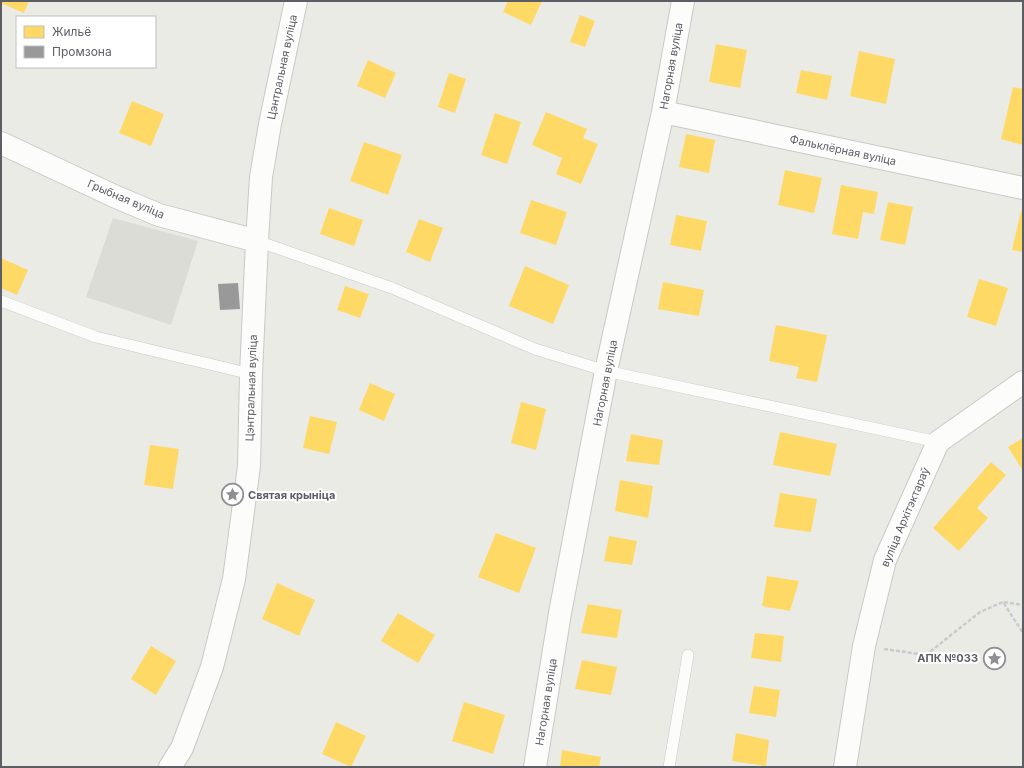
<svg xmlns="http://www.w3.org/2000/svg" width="1024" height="768" font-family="Inter,sans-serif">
<rect width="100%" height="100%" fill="#ebebe6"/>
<path fill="#dcdcd7" d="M113,218L198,241L171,325L86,297Z"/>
<path fill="#ffd966" d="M1,1H29L24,13L1,3Z
M508,1H542L531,25L503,12Z
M580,15L595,21L585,47L570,42Z
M716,44L747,50L740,88L709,82Z
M859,51L895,59L886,104L850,96Z
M368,60L396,73L385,98L357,86Z
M801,70L832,76L827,100L796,93Z
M449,73L466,79L455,113L438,107Z
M1013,87L1023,89V145L1001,139Z
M132,101L164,114L151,146L119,133Z
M546,112L587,129L583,138L598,144L581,184L556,174L562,158L532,145Z
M495,113L521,122L507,164L481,155Z
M686,134L715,140L709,173L679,167Z
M364,142L402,155L388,195L350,181Z
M785,170L822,178L814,213L778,205Z
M841,185L878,192L874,214L863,212L858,239L832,234Z
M531,200L567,212L556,245L520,233Z
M888,202L913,207L905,245L880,240Z
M329,208L363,220L354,246L320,234Z
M1021,211L1023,212V252L1012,250Z
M676,215L707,221L701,251L670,245Z
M419,219L443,228L430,262L406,252Z
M1,258L28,270L17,295L1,288Z
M525,266L569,285L553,324L509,306Z
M979,279L1008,288L996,326L967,317Z
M663,282L704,290L699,316L658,309Z
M345,286L369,294L360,318L337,310Z
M776,325L827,335L817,382L796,378L799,367L769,361Z
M370,383L395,394L384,421L359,410Z
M521,402L546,409L536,450L511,443Z
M310,416L337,422L329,454L303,448Z
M780,432L837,444L830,476L773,465Z
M631,434L663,440L659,465L626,461Z
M1023,438V471L1008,447Z
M150,445L179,449L173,489L144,485Z
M991,462L1006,475L977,508L988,518L959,551L933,528Z
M620,480L653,486L648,518L615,511Z
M780,493L817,499L811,532L774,527Z
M496,533L536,548L519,593L478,577Z
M609,536L637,541L632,565L604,561Z
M767,576L799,581L790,611L762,606Z
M277,583L315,600L299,636L262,619Z
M588,604L622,610L617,638L581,633Z
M398,613L435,635L418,663L381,641Z
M755,633L784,636L781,662L751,658Z
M151,646L176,661L156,695L131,679Z
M582,660L617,667L611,695L575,689Z
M754,686L780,690L776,717L749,713Z
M464,702L505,715L493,754L452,741Z
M336,722L366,736L351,767L322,754Z
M736,733L769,740L766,766L732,761Z
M562,750L601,757L599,767H560Z"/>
<path fill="#999" d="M238,283L240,309L220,310L218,284Z"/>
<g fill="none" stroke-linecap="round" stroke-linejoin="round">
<defs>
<path id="service" d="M257,241L392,288L535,349L606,371L938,442
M1,301L96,337L251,374
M669,767L688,655"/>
<path id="minor" d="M663,112L1023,188
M1,143L114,196L159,215L257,241
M170,767L182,748L212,667L234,579L249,466L251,374L257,241L261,177L270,124L296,1
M535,767L560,613L606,371L663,112L683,1
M845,767L864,646L885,560L938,442L1023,382"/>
</defs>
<use href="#service" stroke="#c8c8c6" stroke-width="12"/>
<use href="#minor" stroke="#c8c8c6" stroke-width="24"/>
<path stroke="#c8ccca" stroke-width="2.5" stroke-dasharray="4 2" stroke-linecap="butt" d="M1004,602L1023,605
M884,649L926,655L980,612L1003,602L1023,633"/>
<use href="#service" stroke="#fcfcfb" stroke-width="11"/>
<use href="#minor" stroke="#fcfcfb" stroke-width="22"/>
</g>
<defs>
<symbol id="sight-ring" viewBox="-11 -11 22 22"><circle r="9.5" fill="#fff" stroke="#8d8f92" stroke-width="1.5"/><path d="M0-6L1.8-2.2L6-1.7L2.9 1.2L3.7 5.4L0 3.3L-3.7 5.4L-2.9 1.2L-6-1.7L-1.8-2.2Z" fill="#8d8f92"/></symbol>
</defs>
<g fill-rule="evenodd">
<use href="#sight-ring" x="220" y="482" width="25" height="25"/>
<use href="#sight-ring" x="982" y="646" width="25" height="25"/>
</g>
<g text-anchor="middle" stroke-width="4" stroke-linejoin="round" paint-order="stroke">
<g font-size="11" fill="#5b5e64" stroke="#fff">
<text transform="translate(671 66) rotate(-80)" y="4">Нагорная вуліца</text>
<text transform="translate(282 67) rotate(-78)" y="4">Цэнтральная вуліца</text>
<text transform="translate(843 150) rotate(12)" y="4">Фальклёрная вуліца</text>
<text transform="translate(126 199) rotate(23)" y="4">Грыбная вуліца</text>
<text transform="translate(605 383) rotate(-79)" y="4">Нагорная вуліца</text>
<text transform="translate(251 388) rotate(-88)" y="4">Цэнтральная вуліца</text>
<text transform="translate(905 517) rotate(-67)" y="4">вуліца Архітэктараў</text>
<text transform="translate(546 702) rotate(-81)" y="4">Нагорная вуліца</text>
</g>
<g font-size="11" font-weight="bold" fill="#5b5e64" stroke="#fff" text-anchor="start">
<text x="248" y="499">Святая крыніца</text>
<text x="978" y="662" text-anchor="end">АПК №033</text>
</g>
</g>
<rect width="1024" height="768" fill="none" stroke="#5b5e64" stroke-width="4"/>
<rect x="16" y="16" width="140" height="52" fill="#ffffff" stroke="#bdbfc1"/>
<rect x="24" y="26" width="20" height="12" fill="#ffd966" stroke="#bdbfc1"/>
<text x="52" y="36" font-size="12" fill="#5b5e64">Жильё</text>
<rect x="24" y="46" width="20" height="12" fill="#999999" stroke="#bdbfc1"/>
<text x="52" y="56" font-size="12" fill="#5b5e64">Промзона</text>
</svg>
